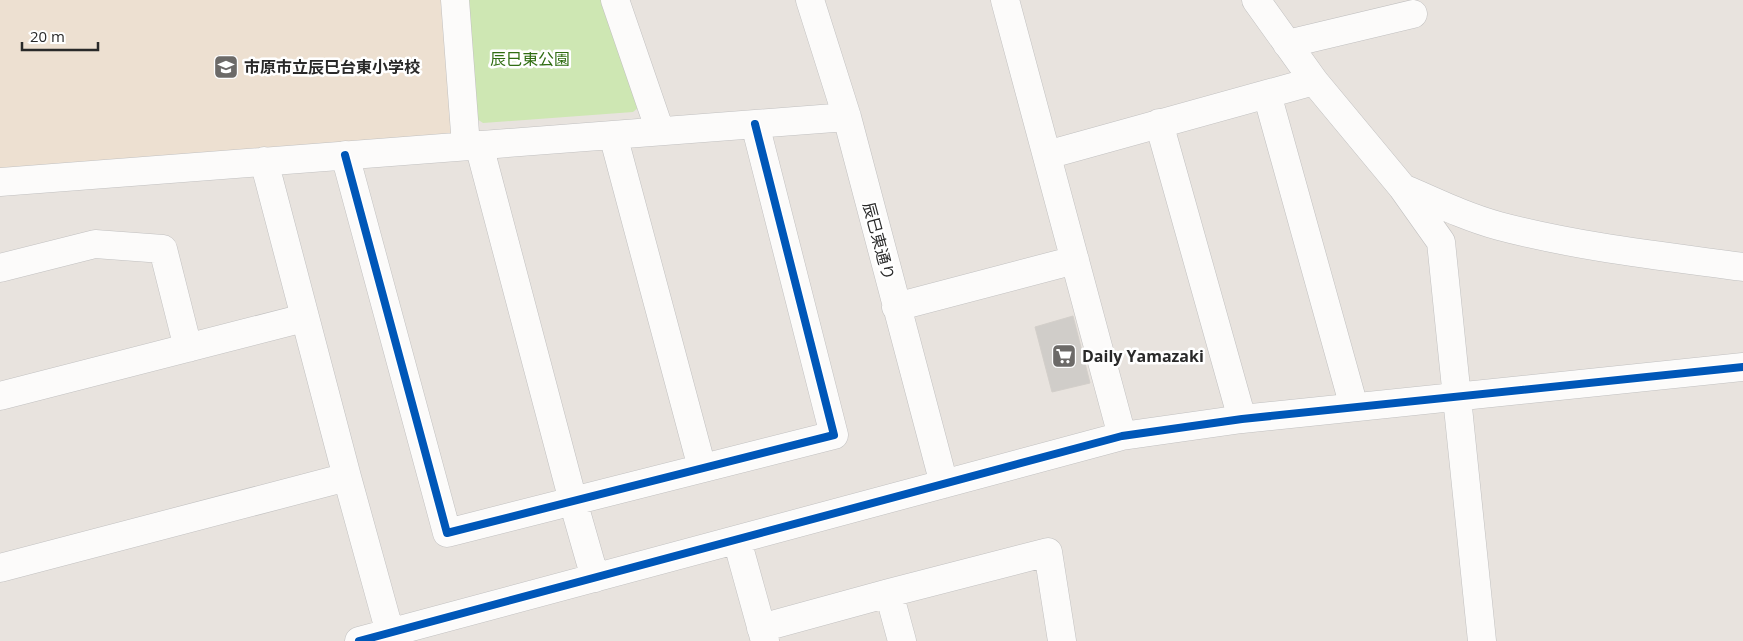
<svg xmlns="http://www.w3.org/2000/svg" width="1743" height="641" font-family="'Open Sans','Noto Sans JP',sans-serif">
<rect width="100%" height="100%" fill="#e8e3de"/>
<path fill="#ede0d1" d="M0,0H446L457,135L0,169Z"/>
<path fill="#cee7b3" d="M465,0H614L644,103L633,112L483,123L474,117Z"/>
<path fill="#d0cdc9" stroke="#d3cfca" d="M1073,316L1090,383L1052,392L1035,327Z"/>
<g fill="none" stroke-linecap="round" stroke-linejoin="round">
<defs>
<path id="minor" d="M455,0L466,146
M615,0L660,131
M810,0L847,117L944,484
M1005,0L1122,436
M1256,0L1314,81L1402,187L1441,242L1482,641
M1287,44L1413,14
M1267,94L1354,407
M1159,123L1242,419
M613,135L702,468
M479,145L573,501L595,578
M345,155L447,533L834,435L755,124
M1047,155L1314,81
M264,161L347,477L390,633
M0,182L847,117
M1403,188C1435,202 1466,217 1499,226C1578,247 1662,256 1743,267
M0,268L95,244L163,249L188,348
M896,307L1075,260
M0,396L304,318
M737,540L765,641
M0,568L347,477
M889,593L902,641
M761,628L889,593L1048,552L1062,641
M359,641L1122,436L1242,419L1743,367"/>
</defs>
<use href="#minor" stroke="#c1c0c0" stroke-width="29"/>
<use href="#minor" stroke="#fcfbfa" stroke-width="28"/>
<defs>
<path id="cycleway" d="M345,155L447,533L834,435L755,124
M359,641L1122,436L1242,419L1743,367"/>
</defs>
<use href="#cycleway" stroke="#fff" stroke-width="11"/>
<use href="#cycleway" stroke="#0057b8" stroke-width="8"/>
</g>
<defs>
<symbol id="school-square" viewBox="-11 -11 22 22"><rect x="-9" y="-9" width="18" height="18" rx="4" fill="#6c6a68" stroke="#fff"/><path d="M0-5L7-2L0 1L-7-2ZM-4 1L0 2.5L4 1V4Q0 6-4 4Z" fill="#fff"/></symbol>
<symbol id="supermarket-square" viewBox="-11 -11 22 22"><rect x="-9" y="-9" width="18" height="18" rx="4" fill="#6c6a68" stroke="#fff"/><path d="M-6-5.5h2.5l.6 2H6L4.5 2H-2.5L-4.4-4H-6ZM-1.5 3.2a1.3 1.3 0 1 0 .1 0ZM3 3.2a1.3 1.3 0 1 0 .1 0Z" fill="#fff"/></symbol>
</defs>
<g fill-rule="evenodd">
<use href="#school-square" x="212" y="53" width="28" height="28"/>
<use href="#supermarket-square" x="1050" y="342" width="28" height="28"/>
</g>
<g text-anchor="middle" stroke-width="5" stroke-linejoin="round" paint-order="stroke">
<g font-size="16" fill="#306d12" stroke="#fff">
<text x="530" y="65">辰巳東公園</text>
</g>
<g font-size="16" font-weight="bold" fill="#292929" stroke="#fff" text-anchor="start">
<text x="244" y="73">市原市立辰巳台東小学校</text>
<text x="1082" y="362">Daily Yamazaki</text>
</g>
<g font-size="16" fill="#292929" stroke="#fff">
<text transform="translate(879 241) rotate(75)" y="6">辰巳東通り</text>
</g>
</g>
<path d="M22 42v8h76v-8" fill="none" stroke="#292929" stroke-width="2.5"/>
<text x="30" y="42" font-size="15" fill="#292929" stroke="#ffffff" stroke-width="4" paint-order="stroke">20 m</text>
</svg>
